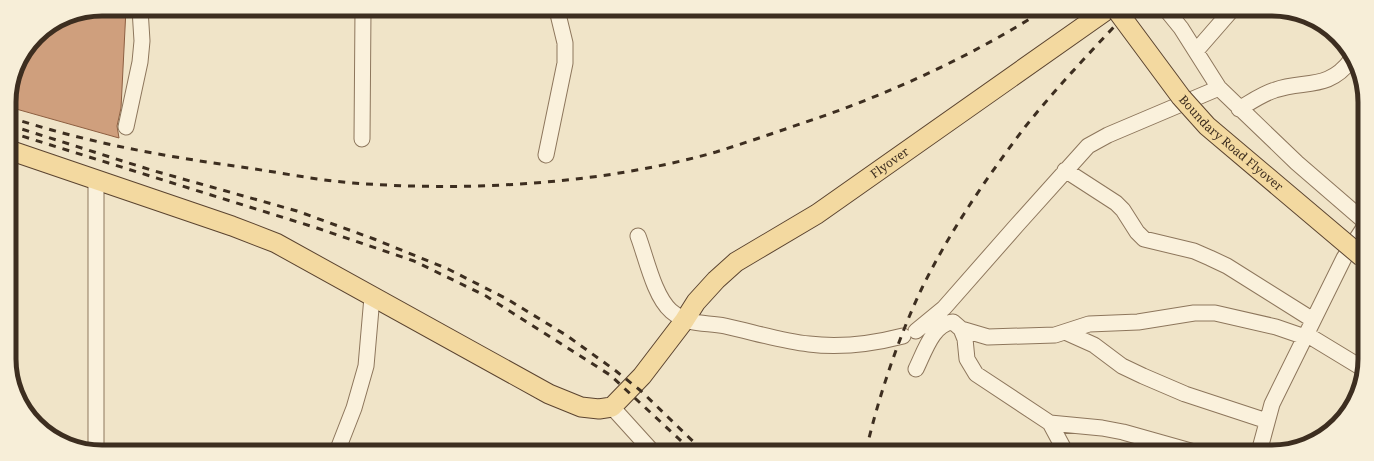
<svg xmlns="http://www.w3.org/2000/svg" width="1374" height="461" font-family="'Noto Serif',serif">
<rect width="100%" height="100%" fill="#f0e4c8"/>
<path fill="#cf9f7d" stroke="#8d5f41" d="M102,9H126L121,108L117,126L119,138L9,107V96L18,61L36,36L66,16Z"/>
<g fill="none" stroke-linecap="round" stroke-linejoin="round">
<defs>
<path id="minor" d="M1168,12L1181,28L1219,88L1297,163L1363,220
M1196,51L1230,12
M1239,109C1251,102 1262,94 1275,90C1305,80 1329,90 1351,60
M126,127L140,62L142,41L140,9
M362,139L363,10
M546,155L565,63V43L557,10
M1065,170L1116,203L1123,210L1137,232L1144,239L1194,251L1210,258L1227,266L1313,320
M638,236C646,257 654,296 671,311C689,326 704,322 725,326C753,332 781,341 809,344C841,348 872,344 903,336
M961,329L988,337L1055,335L1089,324L1138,322L1194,313H1215L1276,327L1305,337
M916,331L944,308L1017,225L1088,146L1108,135L1219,88
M1065,332L1094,345L1122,366L1143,376L1185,394L1267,421
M1306,334L1362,368
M916,369C924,353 933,323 953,322L961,329L965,339L967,359L976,374L1050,423L1065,451
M612,407L651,450
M1050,423L1102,428L1123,432L1194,452
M96,449V180
M338,449L354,408L366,366L372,297
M1259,452L1272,404L1344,258L1363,229"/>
<g id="major">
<path id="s1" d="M9,150L232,226L276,243L549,394L581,407L599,409L612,407L642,376L684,321L696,302L716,280L736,262L817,214L1104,12"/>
</g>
</defs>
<use href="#minor" stroke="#8d765c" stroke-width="17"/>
<use href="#major" stroke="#5b4430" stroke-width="21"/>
<use href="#minor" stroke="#faf1dc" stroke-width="15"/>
<use href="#major" stroke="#f3d9a0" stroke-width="19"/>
<path stroke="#3d2e20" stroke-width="3" stroke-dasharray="7 7" stroke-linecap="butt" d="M9,117C84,142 162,156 241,167C278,172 315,180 353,183C470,192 603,184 716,152C745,143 774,133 803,123C887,95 966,59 1041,12
M9,125L151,170L297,211L374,239L448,269L507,299L566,335L616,371L641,391L702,450
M9,132L317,228L414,261L486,296L610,375L691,450
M866,451C878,398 899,336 922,288C950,231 987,177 1025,127C1057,87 1093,49 1128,12"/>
<defs>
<g id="major-bridge">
<path id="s2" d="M1118,12L1181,97L1207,126L1362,257"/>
</g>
</defs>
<use href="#major-bridge" stroke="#5b4430" stroke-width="21" stroke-linecap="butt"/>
<use href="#major-bridge" stroke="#f3d9a0" stroke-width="19"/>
</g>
<g text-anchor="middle" stroke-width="3" stroke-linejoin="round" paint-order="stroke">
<g font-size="12" fill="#3d2e20" stroke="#f7eed8">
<text dy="4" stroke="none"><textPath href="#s2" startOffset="174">Boundary Road Flyover</textPath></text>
<text dy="4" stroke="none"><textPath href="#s1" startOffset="1035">Flyover</textPath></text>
</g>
</g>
<path d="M0 0H1374V461H0ZM102 16H1272A86 86 0 0 1 1358 102V359A86 86 0 0 1 1272 445H102A86 86 0 0 1 16 359V102A86 86 0 0 1 102 16Z" fill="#f7eed8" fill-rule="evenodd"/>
<path fill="none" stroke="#3d2e20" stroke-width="5" d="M102 16H1272A86 86 0 0 1 1358 102V359A86 86 0 0 1 1272 445H102A86 86 0 0 1 16 359V102A86 86 0 0 1 102 16Z"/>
</svg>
